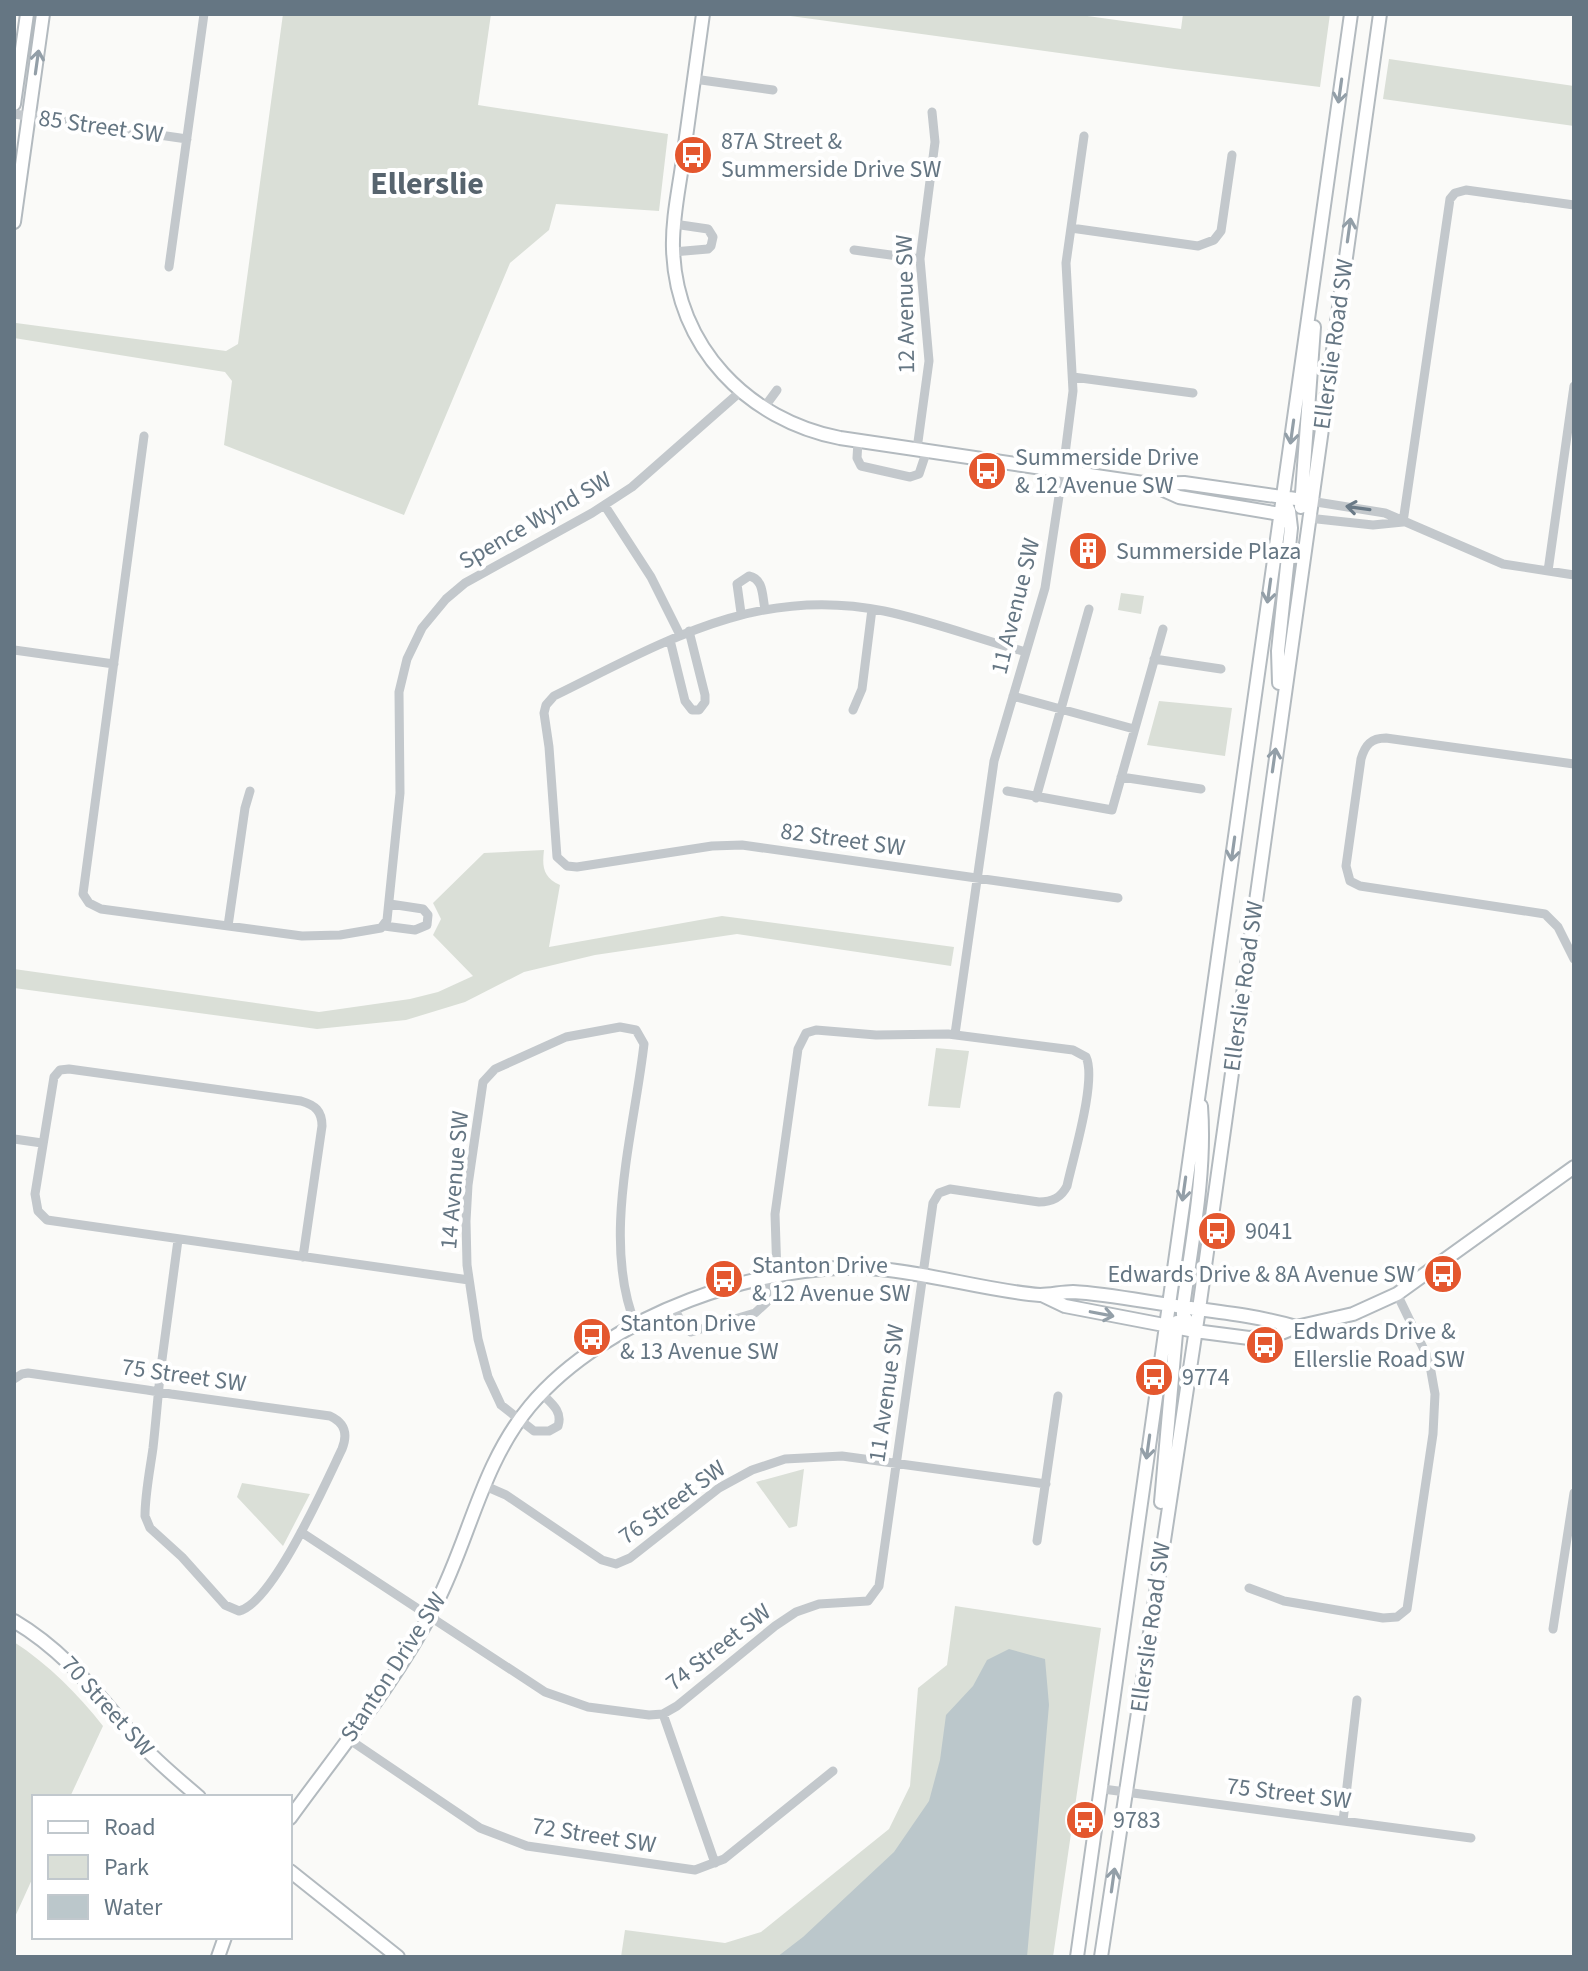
<svg xmlns="http://www.w3.org/2000/svg" width="1588" height="1971" font-family="'Source Sans 3',sans-serif">
<rect width="100%" height="100%" fill="#fafaf8"/>
<path fill="#dadfd7" d="M283,14H491L478,105L668,134L659,211L556,204L549,230L510,263L404,515L224,445L232,381L225,372L14,338L16,323L226,351L238,344Z
M776,14H1073L1181,29L1183,14H1330L1320,87L1175,69Z
M1389,59L1574,86V126L1383,99Z
M1121,593L1144,596L1141,614L1118,610Z
M1159,701L1232,708L1225,756L1147,745Z
M544,850C542,867 543,877 560,885L549,947L722,916L954,947L951,966L737,934L595,955L524,972L465,1002L406,1020L317,1029L14,988V969L319,1012L410,999L438,992L473,976L433,935L441,919L433,903L484,853Z
M936,1048L969,1051L960,1108L928,1106Z
M804,1469L797,1526L789,1528L756,1482Z
M242,1483L310,1494L283,1546L237,1497Z
M955,1606L1101,1628L1053,1957H621L625,1930L725,1943L761,1932L889,1829L910,1786L918,1688L947,1665Z
M14,1642C48,1664 78,1694 103,1726L70,1797H34V1875L14,1919Z"/>
<path fill="#bbc7cb" d="M1009,1649L1045,1659L1049,1705L1027,1957H777L803,1937L894,1852L929,1801L940,1760L946,1715L973,1686L987,1660Z"/>
<g fill="none" stroke-linecap="round" stroke-linejoin="round">
<defs>
<path id="secondary" d="M703,14C696,62 690,111 683,159C679,189 672,219 673,249C676,347 748,420 840,438L1150,484L1184,483L1310,501
M14,104L27,14
M14,222L43,14
M1150,484L1179,497L1286,515
M1301,507L1314,327
M1279,683L1278,651L1291,528L1289,511L1282,497
M1042,1295L1065,1306L1195,1331L1249,1338L1274,1336L1296,1327L1353,1314L1397,1294L1574,1167
M1195,1331L1183,1315V1307C1192,1241 1206,1173 1201,1106
M1161,1502L1177,1322
M14,1621C68,1653 98,1696 139,1742C157,1762 178,1779 199,1797
M290,1818C340,1749 397,1680 436,1604C470,1538 481,1465 530,1406C605,1316 765,1259 880,1269C934,1274 988,1291 1040,1295C1051,1295 1062,1292 1073,1292C1109,1294 1146,1302 1182,1307C1220,1312 1259,1316 1296,1327
M290,1871L398,1957
M218,1957L225,1937
M1077,1957L1351,14
M1101,1957L1199,1309L1380,14"/>
</defs>
<use href="#secondary" stroke="#b3babf" stroke-width="16"/>
<path stroke="#c3c8cc" stroke-width="9" d="M694,79L773,90
M14,114L187,139
M1071,228L1198,246L1214,240L1221,231L1232,155
M854,250L920,259
M673,252L708,249L711,246L713,237L708,229L674,224
M169,267L204,14
M1073,377L1193,393
M763,409L777,390
M144,436L83,894L89,903L101,909L302,936L340,935L381,928L387,920L400,793L399,692L407,659L422,628L446,599L465,583L592,513L632,487L740,392
M858,441L857,458L861,466L910,477L919,474L927,450
M917,449L929,361L920,259L935,142L932,112
M1310,501L1385,513L1503,564L1574,575
M605,506L651,577L680,635
M1308,518L1373,525L1403,522
M1403,522L1450,199L1455,193L1466,190L1574,205
M1548,571L1574,386
M741,613L737,584L749,576C764,579 762,596 765,609
M670,640L685,701L692,710H699L705,702V695L689,631
M14,650L114,664
M1026,652C979,639 932,621 884,611C757,585 664,642 554,696L546,705L544,713L549,747L557,857L567,866L577,867L712,846L742,845L1118,898
M1154,659L1221,669
M1013,696L1134,729
M853,710L862,689L872,609
M1574,764L1386,738C1371,738 1365,745 1361,759L1346,866L1350,881L1360,886L1545,914L1558,927L1574,959
M1121,777L1201,789
M1007,791L1112,810L1163,629
M1036,798L1089,609
M228,926L245,808L250,791
M384,926L415,930L427,925L428,915L423,909L390,904
M955,1034L994,761L1045,588L1063,470L1073,391L1066,263L1084,136
M14,1139L42,1143
M303,1257L322,1126C322,1111 315,1105 301,1101L69,1069L60,1070L54,1077L35,1194L38,1211L47,1220L469,1280
M674,1308L684,1327L691,1332L755,1313L767,1302L766,1278
M14,1379L22,1374L28,1373L147,1390L171,1394L330,1416C345,1423 348,1434 342,1449C326,1482 273,1603 239,1611L225,1605L182,1557L150,1528L145,1516C145,1494 150,1470 153,1448C156,1421 158,1394 161,1367L178,1240
M541,1393C551,1403 563,1411 558,1426L549,1431H534L501,1405L488,1377L478,1339L467,1265L466,1221L468,1185L483,1082L495,1069L566,1037L620,1027L636,1030L644,1044C634,1132 601,1242 636,1326
M483,1485L506,1495L602,1560L616,1564L630,1558L719,1488L752,1470L785,1459L842,1456L1046,1484
M301,1532L545,1692L588,1707L649,1715L663,1714L677,1706L775,1626L796,1612L819,1604L868,1601L879,1586L933,1203L939,1193L950,1189L1039,1202C1052,1202 1061,1198 1067,1186C1073,1158 1097,1080 1086,1057L1073,1050L948,1034L876,1035L816,1030L806,1033L798,1049L775,1214L777,1275
M1037,1541L1058,1396
M1249,1588L1284,1601L1383,1618L1397,1617L1407,1609L1433,1434L1435,1394L1429,1360L1397,1294
M1553,1629L1574,1493
M663,1714L715,1863
M347,1738L480,1828L527,1846L695,1870L724,1859L833,1771
M1103,1789L1471,1838
M1343,1821L1357,1700"/>
<use href="#secondary" stroke="#fff" stroke-width="12"/>
</g>
<defs><path id="oneway-shaft" d="M-6 0H5M1.5-3L5.5 0L1.5 3" fill="none" stroke-width="1.6" stroke-linecap="round" stroke-linejoin="round" transform="scale(2)"/></defs>
<g stroke="#939fa8">
<use href="#oneway-shaft" transform="translate(37 62) rotate(-82)"/>
<use href="#oneway-shaft" transform="translate(1340 91) rotate(98)"/>
<use href="#oneway-shaft" transform="translate(1349 230) rotate(-82)"/>
<use href="#oneway-shaft" transform="translate(1292 432) rotate(98)"/>
<use href="#oneway-shaft" transform="translate(1269 591) rotate(98)"/>
<use href="#oneway-shaft" transform="translate(1274 760) rotate(-82)"/>
<use href="#oneway-shaft" transform="translate(1233 849) rotate(98)"/>
<use href="#oneway-shaft" transform="translate(1184 1189) rotate(98)"/>
<use href="#oneway-shaft" transform="translate(1102 1314) rotate(11)"/>
<use href="#oneway-shaft" transform="translate(1148 1447) rotate(98)"/>
<use href="#oneway-shaft" transform="translate(1113 1880) rotate(-82)"/>
</g>
<use stroke="#6a7a87" href="#oneway-shaft" transform="translate(1358 508) rotate(-172)"/>
<defs>
<symbol id="bus-disc" viewBox="-11 -11 22 22"><circle r="9.5" fill="#e4572e" stroke="#fff"/><path d="M-5-6H5V4H4V6H2V4H-2V6H-4V4H-5ZM-3.5-4V0h7V-4ZM-3.5 1.2v1.5H-2V1.2ZM2 1.2v1.5H3.5V1.2Z" fill="#fff"/></symbol>
<symbol id="building-disc" viewBox="-11 -11 22 22"><circle r="9.5" fill="#e4572e" stroke="#fff"/><path d="M-4-6H4V6H1V3H-1V6H-4ZM-2.5-4.3h1.7v1.8h-1.7ZM.8-4.3h1.7v1.8H.8ZM-2.5-1h1.7V.8h-1.7ZM.8-1h1.7V.8H.8Z" fill="#fff"/></symbol>
</defs>
<g fill-rule="evenodd">
<use href="#bus-disc" x="671" y="133" width="44" height="44"/>
<use href="#bus-disc" x="965" y="449" width="44" height="44"/>
<use href="#building-disc" x="1066" y="529" width="44" height="44"/>
<use href="#bus-disc" x="1195" y="1209" width="44" height="44"/>
<use href="#bus-disc" x="1421" y="1252" width="44" height="44"/>
<use href="#bus-disc" x="702" y="1257" width="44" height="44"/>
<use href="#bus-disc" x="570" y="1315" width="44" height="44"/>
<use href="#bus-disc" x="1243" y="1323" width="44" height="44"/>
<use href="#bus-disc" x="1132" y="1355" width="44" height="44"/>
<use href="#bus-disc" x="1063" y="1798" width="44" height="44"/>
</g>
<g text-anchor="middle" stroke-width="8" stroke-linejoin="round" paint-order="stroke">
<g font-size="24" fill="#657683" stroke="#fff">
<text transform="translate(101 126) rotate(8)" y="8">85 Street SW</text>
<text transform="translate(905 304) rotate(-91)" y="8">12 Avenue SW</text>
<text transform="translate(1333 344) rotate(-82)" y="8">Ellerslie Road SW</text>
<text transform="translate(535 520) rotate(-30)" y="8">Spence Wynd SW</text>
<text transform="translate(1015 606) rotate(-76)" y="8">11 Avenue SW</text>
<text transform="translate(843 839) rotate(8)" y="8">82 Street SW</text>
<text transform="translate(1243 986) rotate(-82)" y="8">Ellerslie Road SW</text>
<text transform="translate(454 1180) rotate(-85)" y="8">14 Avenue SW</text>
<text transform="translate(184 1375) rotate(8)" y="8">75 Street SW</text>
<text transform="translate(886 1393) rotate(-82)" y="8">11 Avenue SW</text>
<text transform="translate(672 1502) rotate(-36)" y="8">76 Street SW</text>
<text transform="translate(1150 1627) rotate(-82)" y="8">Ellerslie Road SW</text>
<text transform="translate(718 1647) rotate(-38)" y="8">74 Street SW</text>
<text transform="translate(393 1667) rotate(-57)" y="8">Stanton Drive SW</text>
<text transform="translate(108 1706) rotate(48)" y="8">70 Street SW</text>
<text transform="translate(1289 1793) rotate(7)" y="8">75 Street SW</text>
<text transform="translate(594 1835) rotate(9)" y="8">72 Street SW</text>
</g>
<g font-size="24" fill="#657683" stroke="#fff" text-anchor="start">
<text x="721" y="149">87A Street &amp;<tspan x="721" dy="28">Summerside Drive SW</tspan></text>
<text x="1015" y="465">Summerside Drive<tspan x="1015" dy="28">&amp; 12 Avenue SW</tspan></text>
<text x="1116" y="559">Summerside Plaza</text>
<text x="1245" y="1239">9041</text>
<text x="752" y="1273">Stanton Drive<tspan x="752" dy="28">&amp; 12 Avenue SW</tspan></text>
<text x="1415" y="1282" text-anchor="end">Edwards Drive &amp; 8A Avenue SW</text>
<text x="620" y="1331">Stanton Drive<tspan x="620" dy="28">&amp; 13 Avenue SW</tspan></text>
<text x="1293" y="1339">Edwards Drive &amp;<tspan x="1293" dy="28">Ellerslie Road SW</tspan></text>
<text x="1182" y="1385">9774</text>
<text x="1113" y="1828">9783</text>
</g>
<g font-size="32" font-weight="bold" fill="#57646e" stroke="#fff">
<text x="427" y="194">Ellerslie</text>
</g>
</g>
<rect width="1588" height="1971" fill="none" stroke="#657683" stroke-width="32"/>
<rect x="32" y="1795" width="260" height="144" fill="#ffffff" stroke="#c1c8cd" stroke-width="2"/>
<rect x="48" y="1821" width="40" height="12" fill="#ffffff" stroke="#c1c8cd" stroke-width="2"/>
<text x="104" y="1835" font-size="24" fill="#657683">Road</text>
<rect x="48" y="1855" width="40" height="24" fill="#dadfd7" stroke="#c1c8cd" stroke-width="2"/>
<text x="104" y="1875" font-size="24" fill="#657683">Park</text>
<rect x="48" y="1895" width="40" height="24" fill="#bbc7cb" stroke="#c1c8cd" stroke-width="2"/>
<text x="104" y="1915" font-size="24" fill="#657683">Water</text>
</svg>
